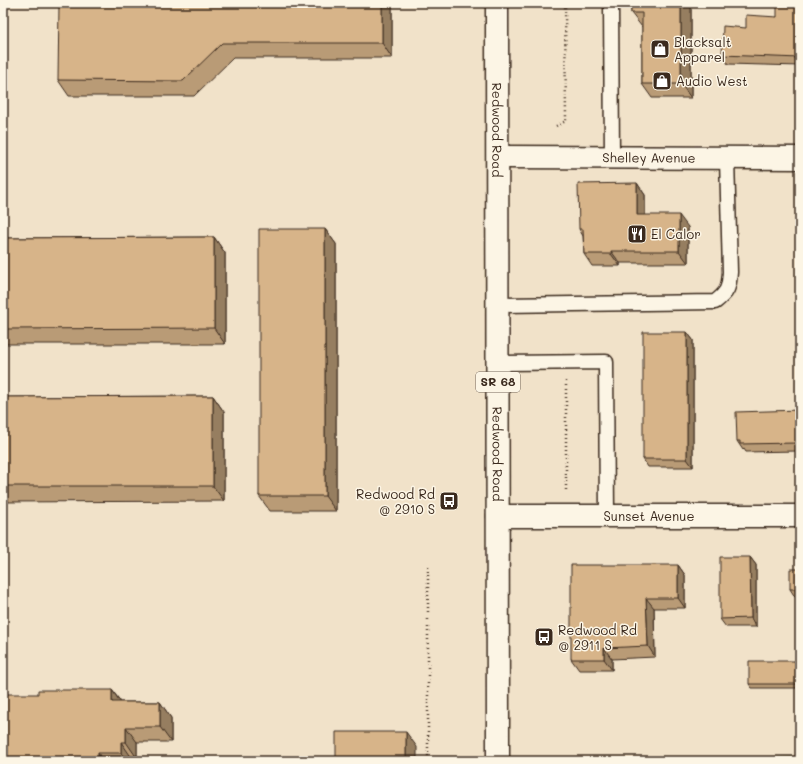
<svg xmlns="http://www.w3.org/2000/svg" width="803" height="764" font-family="Mali,sans-serif">
<defs>
<pattern id="grass-dots" width="8" height="8" patternUnits="userSpaceOnUse"><rect width="8" height="8" fill="#c9e197"/><path d="M2 2h.1M6 6h.1" fill="none" stroke="#aec182" stroke-width="1.8" stroke-linecap="round"/></pattern>
</defs>
<rect width="100%" height="100%" fill="#f1e2c9"/>
<filter id="ink" filterUnits="userSpaceOnUse"><feTurbulence type="fractalNoise" baseFrequency=".025" numOctaves="2"/><feDisplacementMap in="SourceGraphic" scale="8" xChannelSelector="R" yChannelSelector="G"/><feConvolveMatrix kernelMatrix="1 2 1 2 8 2 1 2 1" color-interpolation-filters="sRGB"/></filter>
<g filter="url(#ink)">
<path fill="url(#grass-dots)" stroke="#82865a" d="M800,757V761H615Z"/>
<g fill="none" stroke-linecap="round" stroke-linejoin="round">
<defs>
<path id="lane" d="M611,3L612,158
M498,305L715,302C728,292 729,288 730,272L727,158
M498,363L606,362L607,516"/>
<g id="street">
<path id="s1" d="M498,157L800,158"/>
<path id="s2" d="M498,516H800"/>
</g>
<g id="primary">
<path id="s3" d="M497,3L498,761"/>
</g>
</defs>
<use href="#lane" stroke="#3b2a1e" stroke-width="17"/>
<use href="#street" stroke="#3b2a1e" stroke-width="25"/>
<use href="#primary" stroke="#3b2a1e" stroke-width="25"/>
<path stroke="#3b2a1e" stroke-width="2.5" stroke-dasharray="1 3" stroke-linecap="butt" d="M556,126L566,121L565,3
M566,381V493
M428,567V761"/>
<use href="#lane" stroke="#fcf5e5" stroke-width="14"/>
<use href="#street" stroke="#fcf5e5" stroke-width="22"/>
<use href="#primary" stroke="#fcf5e5" stroke-width="22"/>
</g>
<path fill="#b99b76" stroke="#3b2a1e" d="M392,3V58H233L194,96H69L58,80L99,6Z
M631,3H691V98H652L642,84V27L631,13Z
M800,6V66L728,64L722,55L746,28L777,17Z
M637,183L645,195V215L688,227V263H620V266H592L584,254L583,236L579,229Z
M325,229L336,244V511H270L259,496Z
M214,237L225,253V344H3V238Z
M687,332L693,340V467H648L643,459Z
M213,396L224,412V501L3,502V397Z
M800,410V469L797,465V451L746,452L744,449L743,450L737,441Z
M750,557L756,565V627H726L720,619Z
M678,565L685,575V608H654L655,657L612,659V670H579L571,659Z
M800,569V597H795L790,589Z
M800,661V688H752L749,684Z
M112,690L121,702H160L171,718V742H137V758H132V761H3Z"/>
<path fill="#967e60" stroke="#3b2a1e" d="M382,3H392V58L382,43Z
M681,3H691V98L681,84Z
M637,183L645,195V227L637,215Z
M679,215L688,227V263L679,251Z
M325,229L336,244V511L325,496Z
M214,237L225,253V344L214,328Z
M611,251L620,263V266L611,254Z
M687,332L693,340V467L687,459Z
M213,396L224,412V501L213,486Z
M750,557L756,565V627L751,618Z
M678,565L685,575V608L678,598Z
M646,598L654,608L655,657L648,646Z
M604,648L612,659V670L604,659Z
M112,690L123,706L112,702Z
M160,702L171,718V742L160,727Z
M126,727L137,742V758L126,742Z
M406,732L417,747V761H406Z
M121,742L132,758V761H127L121,753Z
M98,753L103,761H98Z"/>
<path fill="#d7b489" stroke="#3b2a1e" d="M99,3H382V43H222L183,81L58,80L59,5L99,6Z
M631,3H681V84H642V13H631Z
M777,4L800,6V58L722,55L723,26L746,28V15L777,17Z
M637,183V215H679V251H611V254H584L583,229H579L578,184Z
M259,229H325V496H259Z
M214,237V328L3,329V238Z
M643,332H687V459H643Z
M213,396V486H3V397Z
M800,410V465H797V443L740,444V441H737L736,412Z
M720,557H750L751,618L720,619Z
M571,565H678V598H646L648,646L604,648V659H571Z
M790,569H800V589H790Z
M749,661H800V684H749Z
M38,690H112V702H160V727H126V742H121V753H98V761H3V694H38Z
M336,732H406V761H336Z"/>
</g>
<defs>
<symbol id="shop-square" viewBox="-11 -11 22 22"><rect x="-9" y="-9" width="18" height="18" rx="4" fill="#3b2a1e" stroke="#fcf5e5"/><path d="M-5-2.5h2.3a2.7 3.5 0 0 1 5.4 0H5L5.5 6h-11ZM-1.5-2.5h3a1.5 2.3 0 0 0-3 0Z" fill="#fff"/></symbol>
<symbol id="restaurant-square" viewBox="-11 -11 22 22"><rect x="-9" y="-9" width="18" height="18" rx="4" fill="#3b2a1e" stroke="#fcf5e5"/><path d="M-5-6h1v4h1v-4h1v4h1v-4h1v5L-1.5 .5V6h-2V.5L-5-1ZM5-6V6H3V1.5H1.5Q1.5-4 5-6Z" fill="#fff"/></symbol>
<symbol id="bus-square" viewBox="-11 -11 22 22"><rect x="-9" y="-9" width="18" height="18" rx="4" fill="#3b2a1e" stroke="#fcf5e5"/><path d="M-5-6H5V4H4V6H2V4H-2V6H-4V4H-5ZM-3.5-4V0h7V-4ZM-3.5 1.2v1.5H-2V1.2ZM2 1.2v1.5H3.5V1.2Z" fill="#fff"/></symbol>
</defs>
<g fill-rule="evenodd">
<use href="#shop-square" x="649" y="38" width="22" height="22"/>
<use href="#shop-square" x="651" y="70" width="22" height="22"/>
<use href="#restaurant-square" x="626" y="223" width="22" height="22"/>
<use href="#bus-square" x="438" y="490" width="22" height="22"/>
<use href="#bus-square" x="533" y="626" width="22" height="22"/>
</g>
<g text-anchor="middle" stroke-width="3" stroke-linejoin="round" paint-order="stroke">
<rect fill="#fcf5e5" stroke="#75675a" stroke-width="1" x="476" y="372" width="44" height="20" rx="3"/>
<g font-size="12" font-weight="bold" fill="#3b2a1e">
<text x="498" y="386">SR 68</text>
</g>
<g font-size="13" fill="#3b2a1e" stroke="#fcf5e5" text-anchor="start">
<text x="674" y="47">Blacksalt<tspan x="674" dy="15">Apparel</tspan></text>
<text x="676" y="86">Audio West</text>
<text x="651" y="239">El Calor</text>
<text x="435" y="499" text-anchor="end">Redwood Rd<tspan x="435" dy="15">@ 2910 S</tspan></text>
<text x="558" y="635">Redwood Rd<tspan x="558" dy="15">@ 2911 S</tspan></text>
</g>
<g font-size="13" fill="#3b2a1e" stroke="#fcf5e5">
<text dy="5" stroke="none"><textPath href="#s3" startOffset="127">Redwood Road</textPath></text>
<text dy="5" stroke="none"><textPath href="#s1" startOffset="151">Shelley Avenue</textPath></text>
<text dy="5" stroke="none"><textPath href="#s3" startOffset="451">Redwood Road</textPath></text>
<text dy="5" stroke="none"><textPath href="#s2" startOffset="151">Sunset Avenue</textPath></text>
</g>
</g>
<rect width="803" height="764" fill="none" stroke="#fcf5e5" stroke-width="16"/>
<rect x="8" y="8" width="787" height="748" fill="none" stroke="#3b2a1e" stroke-width="1.5" filter="url(#ink)"/>
</svg>
